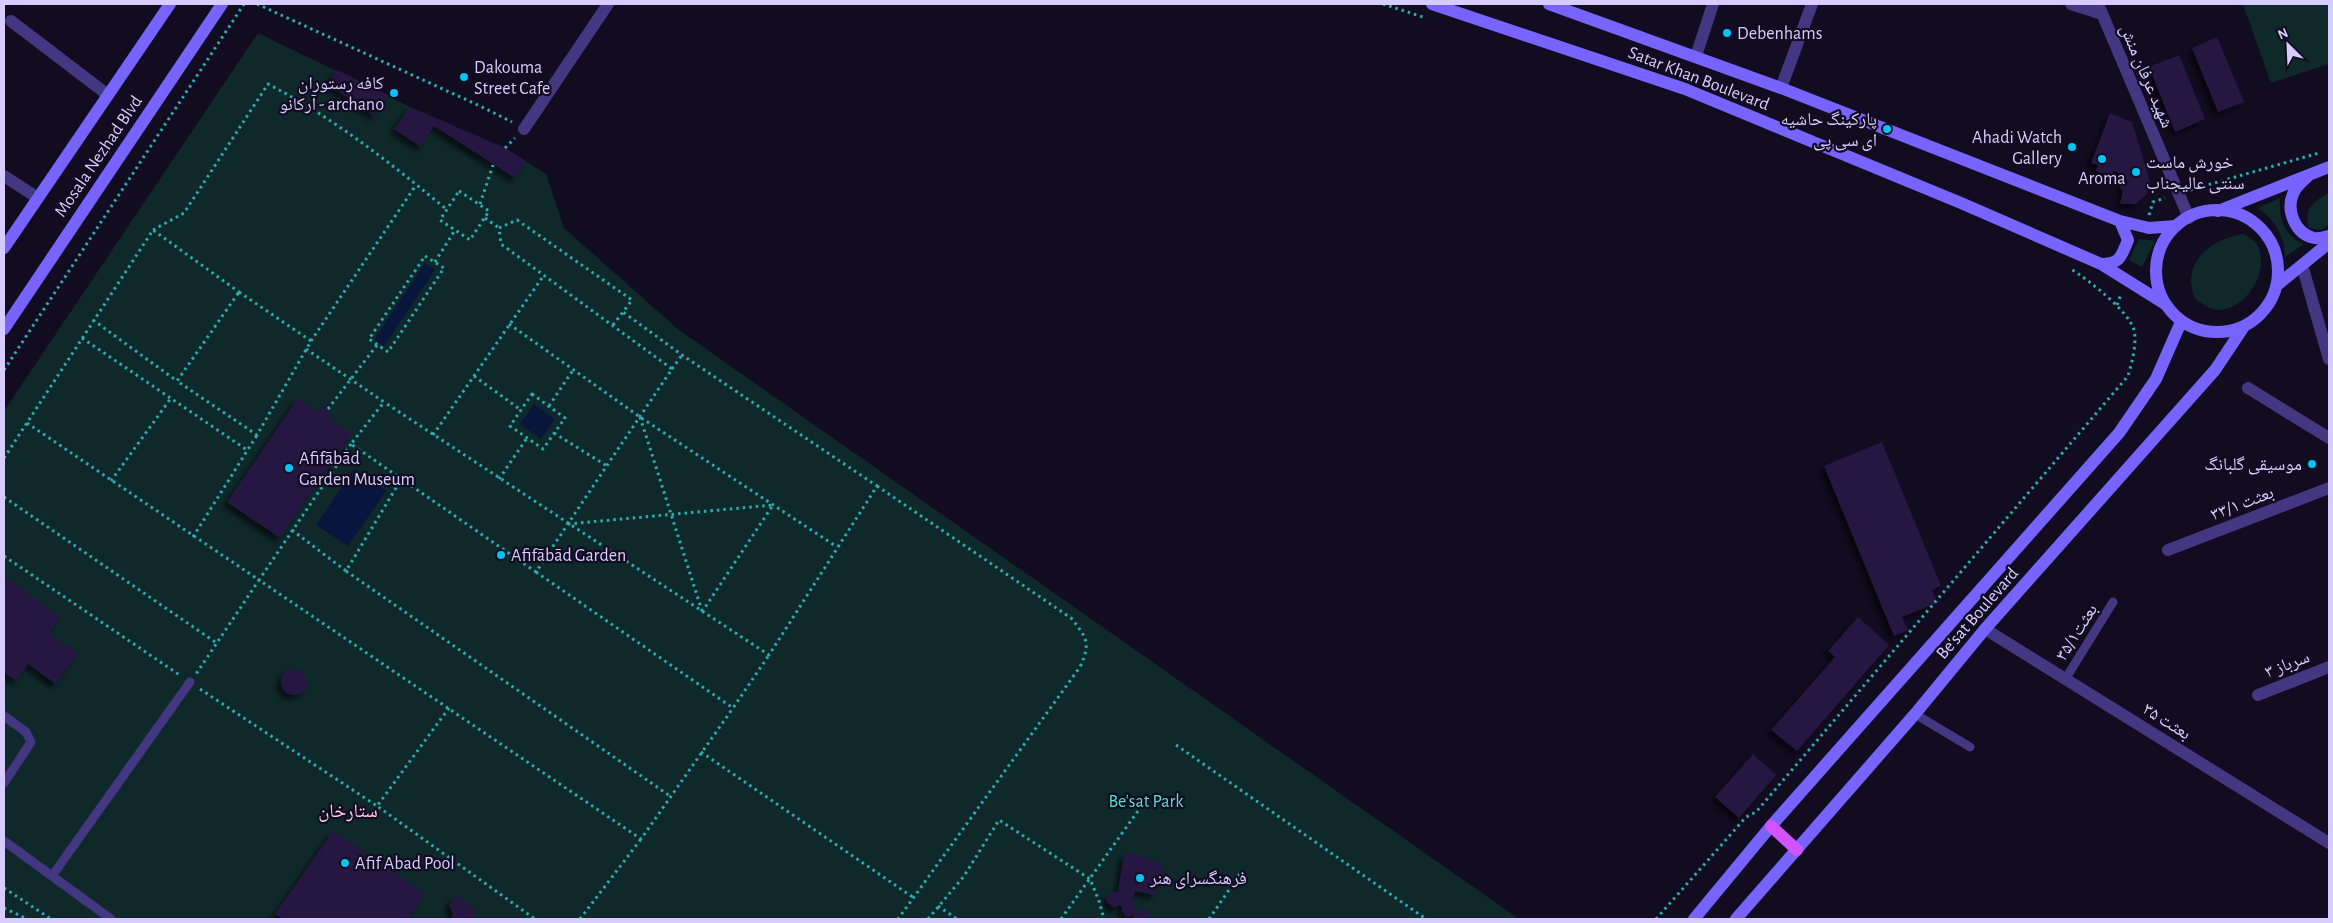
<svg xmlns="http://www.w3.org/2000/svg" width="2333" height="923" font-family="'Alegreya Sans','Noto Naskh Arabic',sans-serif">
<defs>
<filter id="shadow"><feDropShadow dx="-4.5" dy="4.5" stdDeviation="2.5" flood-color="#0009"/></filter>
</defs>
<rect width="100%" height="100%" fill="#120c20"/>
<path fill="#0f282a" d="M2243,4H2329V64L2271,83Z
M258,33L410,107L505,148L546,174L564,228L679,330L1519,919H4V411Z
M2329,193V225L2321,230L2309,228C2303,210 2313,201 2329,193Z
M2280,198C2279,219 2284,236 2304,244L2285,257C2285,237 2275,220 2258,208Z
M2244,234C2248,237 2253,239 2256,243C2272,268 2247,310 2218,310C2209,310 2200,302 2194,297C2193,292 2191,286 2191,281C2191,254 2219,237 2244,234Z
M2139,239L2155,241L2142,267L2129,260Z"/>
<path fill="#08163e" d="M425,263L435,270L384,346L374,340Z
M534,404L555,419L541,439L520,424Z
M354,469L386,491L348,546L316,525Z"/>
<path fill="#251842" filter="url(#shadow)" d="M2217,37L2244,102L2218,112L2192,48Z
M2179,55L2205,119L2175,132L2149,67Z
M337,70L388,95L374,116L327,84Z
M410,107L505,148L526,161L515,178L434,126L421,147L394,129Z
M2110,113L2132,122L2151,185L2146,195L2136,204H2120L2123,190L2120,189L2125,175L2113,171L2111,176L2096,171L2098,165L2091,163Z
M298,398L319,412L323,406L328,409L331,411L327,417L351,433L280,538L227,502Z
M1882,442L1941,586L1932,590L1937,603L1902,617L1908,630L1894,636L1824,466Z
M4,576L60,617L49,634L78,654L56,684L28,664L16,681L4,672Z
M1858,617L1889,645L1797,751L1771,730L1835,657L1828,651Z
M281 682a13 13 0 1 1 26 0a13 13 0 1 1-26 0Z
M1753,754L1776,775L1739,818L1715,797Z
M333,831L425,894L408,919H283L275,914Z
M1124,853L1145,857L1147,860L1160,861L1163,866L1155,895L1135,891L1132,902L1136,907L1135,911L1143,909L1147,910L1150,914L1149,919H1133L1134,914L1131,913V916L1126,917L1122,911V906L1120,905L1114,908L1107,902L1106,898L1110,893L1118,892Z
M456,895L477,910L471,919H450L453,915L449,905Z"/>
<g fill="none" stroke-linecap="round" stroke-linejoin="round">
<path stroke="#2cacb3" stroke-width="3" stroke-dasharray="2.5 4" stroke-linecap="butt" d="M257,4L480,106L512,122
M1383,4L1423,17
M505,148L515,138
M2190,190L2319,153
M459,191L489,211L470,240L440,220Z
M480,204L493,165
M2149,215L2153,202L2165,198
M485,218L499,228
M153,230L184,213L268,84C335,119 388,161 446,209
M425,256L444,268L388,352L369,339Z
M435,262L455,230
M239,292L311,341L257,435L177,381Z
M2117,305L2121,294
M93,320L177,381
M509,324L640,417L837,547
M613,325L623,312
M82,338L247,450
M311,341L416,185
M306,349L384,402L351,444L536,572C581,504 626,437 672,369L501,244L499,228L517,220L632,300L623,312L682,355L877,486L769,655L384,402
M672,369L682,355
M4,370L244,4
M474,376L521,410
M532,394L565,418L543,449L510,426Z
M549,406L573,370
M328,409L377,345
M640,417L702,611
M27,423L259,580L196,674
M554,433L607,466
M433,435L544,275
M351,444L259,580L641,839L733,708
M4,458L153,230L239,292
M499,479L527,438
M111,481L171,398
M877,486L1071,618C1087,638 1091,643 1080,667L898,919
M4,497L218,644
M568,524L773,505
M292,530L346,571L402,478
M193,537L257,435
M4,556L181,676
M346,571L670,796
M536,572L733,708L769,655
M702,612L773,505
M200,689L377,806
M449,708L377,806L535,919
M1176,745L1426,919
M701,752L914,898
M4,888L51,919
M938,906L957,919
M4,908L27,919
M580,919L641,839
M928,919L964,876L999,820L1090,879L1099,901L1104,919
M1061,919L1145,801
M1209,919L1242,871
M1656,919L1746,817L1756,812L2128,376C2132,362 2137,344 2134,330C2129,311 2087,279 2071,269"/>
<path stroke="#423780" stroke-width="9" d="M2066,678L2113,602
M1915,714L1970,747
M4,716L26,732L31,742L4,783
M4,841L52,876
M111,919L52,876L190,682"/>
<path stroke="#423780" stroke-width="12" d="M524,129L608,4"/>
<path stroke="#423780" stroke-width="12" d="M2071,4L2102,14
M11,21L108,95
M1696,56L1713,4
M1781,88L1812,4
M4,176L38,198
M2302,265L2329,359
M2248,388L2329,438
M2168,550L2329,488
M1985,629L2329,843
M2258,695L2329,667"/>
<path stroke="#423780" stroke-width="12" d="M2098,4L2189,218"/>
<path stroke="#7863ff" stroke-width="12" d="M1432,4L1685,89L1961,203L2101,264L2165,304
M1549,4L1781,88L2120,221L2149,228L2176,226
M2308,176C2303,181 2295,187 2293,194C2286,210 2295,234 2314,238C2319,239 2324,237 2329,236
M2156 271a61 61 0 1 1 122 0a61 61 0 1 1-122 0Z
M2218,211L2329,167
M4,248L170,4
M2101,264C2120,264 2121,257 2128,240L2120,221
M2276,286L2329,243
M4,329L222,4
M1694,919L1771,826L2119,433L2156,379L2181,322
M1736,919L1915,714L1985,629L2215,370L2243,328"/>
<path stroke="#d253ff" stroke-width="12" d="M1771,826L1797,850"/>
</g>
<g fill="#00c3f7" stroke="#120c20" stroke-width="2">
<circle cx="1727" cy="33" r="5"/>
<circle cx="464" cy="77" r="5"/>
<circle cx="394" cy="93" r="5"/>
<circle cx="1887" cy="129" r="5"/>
<circle cx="2072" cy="147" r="5"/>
<circle cx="2102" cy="159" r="5"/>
<circle cx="2136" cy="172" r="5"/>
<circle cx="2312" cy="464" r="5"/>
<circle cx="289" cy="468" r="5"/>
<circle cx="501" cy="555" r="5"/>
<circle cx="345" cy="863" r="5"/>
<circle cx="1140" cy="878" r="5"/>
</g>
<g text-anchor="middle" stroke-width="4.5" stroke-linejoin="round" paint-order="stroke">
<g font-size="18" fill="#d7ccff" stroke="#120c20" text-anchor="start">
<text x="1737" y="39">Debenhams</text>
<text x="474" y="73">Dakouma<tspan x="474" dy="21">Street Cafe</tspan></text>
<text x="384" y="89" text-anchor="end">کافه رستوران<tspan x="384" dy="21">آرکانو - archano</tspan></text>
<text x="1877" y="125" text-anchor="end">پارکینگ حاشیه<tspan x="1877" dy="21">ای سی پی</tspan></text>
<text x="2062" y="143" text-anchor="end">Ahadi Watch<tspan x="2062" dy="21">Gallery</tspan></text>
<text x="2146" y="168">خورش ماست<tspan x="2146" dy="21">سنتی عالیجناب</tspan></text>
<text x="2102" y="184" text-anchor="middle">Aroma</text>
<text x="299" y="464">Afifābād<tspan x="299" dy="21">Garden Museum</tspan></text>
<text x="2302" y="470" text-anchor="end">موسیقی گلبانگ</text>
<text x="511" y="561">Afifābād Garden</text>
<text x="355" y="869">Afif Abad Pool</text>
<text x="1150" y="884">فرهنگسرای هنر</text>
</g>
<g font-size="18" fill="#d7ccff" stroke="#120c20">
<text transform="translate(2147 76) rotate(67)" y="6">شهید عرفان منش</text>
<text transform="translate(1699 78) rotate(21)" y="6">Satar Khan Boulevard</text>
<text transform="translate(98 156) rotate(-56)" y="6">Mosala Nezhad Blvd</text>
<text transform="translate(2242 503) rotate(-21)" y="6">۳۳/۱ بعثت</text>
<text transform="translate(1977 613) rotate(-49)" y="6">Be'sat Boulevard</text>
<text transform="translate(2076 632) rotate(-58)" y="6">بعثت۳۵/۱</text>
<text transform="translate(2287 664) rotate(-21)" y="6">۳ سرباز</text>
<text transform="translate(2167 721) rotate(32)" y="6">۳۵ بعثت</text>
</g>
<g font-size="18" fill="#56e0cd" stroke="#120c20">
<text x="1146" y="807">Be'sat Park</text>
</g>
<g font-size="19" fill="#ffcee8" stroke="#120c20">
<text x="348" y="817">ستارخان</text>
</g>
</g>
<rect width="2333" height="923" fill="none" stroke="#d7ccff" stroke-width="10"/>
<g transform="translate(2288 45) rotate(336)" stroke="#120c20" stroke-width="4" paint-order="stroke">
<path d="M0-4L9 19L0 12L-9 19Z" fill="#d7ccff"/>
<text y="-8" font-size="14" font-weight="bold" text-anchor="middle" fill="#d7ccff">N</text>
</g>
</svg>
